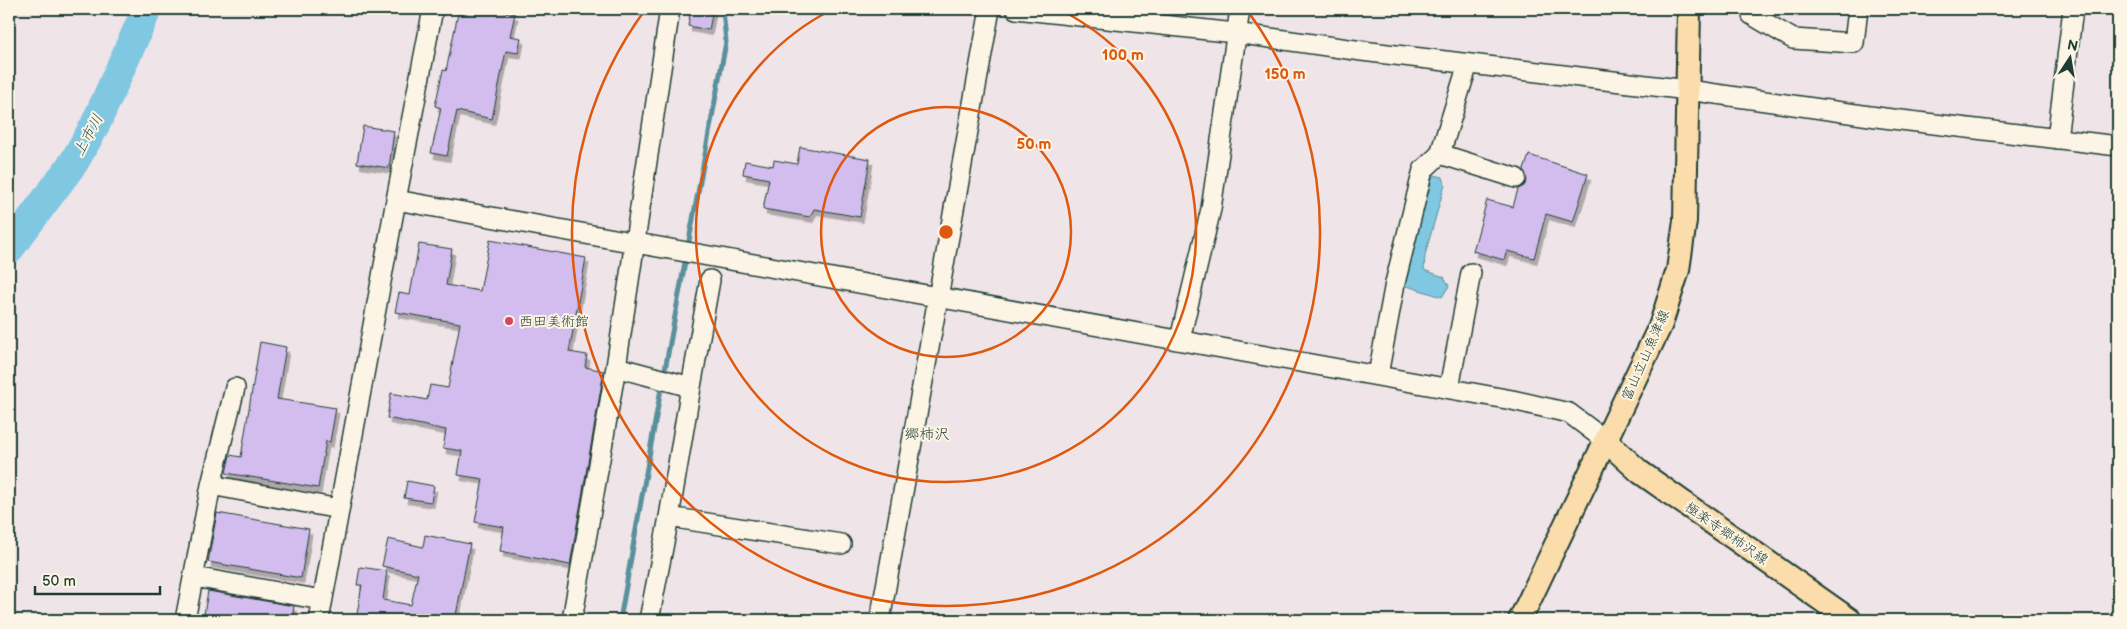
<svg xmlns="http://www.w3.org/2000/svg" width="2127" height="629" font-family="'Balsamiq Sans','Klee One',sans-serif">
<defs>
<filter id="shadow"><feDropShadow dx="3" dy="5.5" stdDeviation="0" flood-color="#0004"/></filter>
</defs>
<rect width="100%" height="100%" fill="#efe4e8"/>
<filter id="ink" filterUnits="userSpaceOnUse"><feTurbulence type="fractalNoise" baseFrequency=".02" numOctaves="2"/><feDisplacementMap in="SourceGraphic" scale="10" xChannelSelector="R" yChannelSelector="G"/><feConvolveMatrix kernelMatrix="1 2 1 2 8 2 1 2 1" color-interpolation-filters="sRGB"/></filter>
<g filter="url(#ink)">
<path fill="#80c7e1" stroke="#59909c" d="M1429,174L1443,177L1445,184L1425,255L1424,270L1444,277L1449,286L1442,297L1400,284Z"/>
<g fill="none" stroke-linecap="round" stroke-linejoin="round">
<path stroke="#59909c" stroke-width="5" d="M664,375L726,42L723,9
M620,620L662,383"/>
<path stroke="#80c7e1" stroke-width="30" d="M9,249L74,162L95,125L147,9"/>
</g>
<path fill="#d2bdee" stroke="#1f3d34" filter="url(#shadow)" d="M459,9H490L515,14L510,36L521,38L518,53L506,51L492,119L457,111L447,156L431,153L441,108L435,106L443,70L446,71Z
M691,9H713L709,30L688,26Z
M363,126L394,131L389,168L357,163Z
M800,147L870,159L860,217L814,209L810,217L763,209L769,179L743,174L745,161L773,166L774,160L797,164Z
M1529,155L1588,174L1573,222L1546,214L1534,258L1507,251L1504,260L1473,251L1487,200L1513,207L1518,189L1524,186L1527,181L1524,170Z
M490,240L586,258L569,352L587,355L585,367L604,371L570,565L500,551L504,527L475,522L483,479L458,475L462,451L443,448L446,430L387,418L391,393L427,400L430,385L448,388L460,323L395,312L399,293L410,295L419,244L452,249L446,285L480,291Z
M260,342L286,347L277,399L336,408L330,442L326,441L318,488L226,473L230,455L241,457Z
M407,481L434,486L431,502L404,498Z
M217,513L309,529L301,578L208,562Z
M425,535L470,544L455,620H356L362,585H357L360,567L387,571L383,600L411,605L418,574L382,566L388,539L423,547Z
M208,591L294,606L292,620H203Z"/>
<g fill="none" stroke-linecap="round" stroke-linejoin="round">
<defs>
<path id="minor" d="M1016,9L1235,33L1362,51L1688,90L1884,118L2118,146
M1752,9V15L1793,39L1854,43L1858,9
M2057,139L2073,9
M1440,154L1516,178
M396,200L433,9
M1180,339L1211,209L1240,9
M616,367L691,387L710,280
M1378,375L1395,283L1423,170L1440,154L1468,64
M691,387L669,517L841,544
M235,388L211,485L339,509
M1449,388L1471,273
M194,577L322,600
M185,620L211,485
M319,620L396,200L1512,400L1569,413L1606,441
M572,620L616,367L670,9
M649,620L669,517
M880,620L990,9"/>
<path id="major" d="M1606,441L1640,472L1850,620
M1520,620L1661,324L1678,270L1685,221L1689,9"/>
</defs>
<use href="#minor" stroke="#1f3d34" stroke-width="22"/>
<use href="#major" stroke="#1f3d34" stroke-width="26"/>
<use href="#minor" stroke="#fcf5e5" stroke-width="19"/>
<use href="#major" stroke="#fbddab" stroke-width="22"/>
</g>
</g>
<g fill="none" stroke="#de580e" stroke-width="2.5">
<circle cx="946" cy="232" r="125"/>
<path d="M1059 9A250 250 0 1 1 833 9"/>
<path d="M1247 10A374 374 0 1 1 645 10"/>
</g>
<circle fill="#d1495b" stroke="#fcf5e5" stroke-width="2" cx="509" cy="321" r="5"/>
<g text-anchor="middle" stroke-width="4" stroke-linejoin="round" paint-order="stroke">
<g font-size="14" fill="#1f3d34" stroke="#fcf5e5" text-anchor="start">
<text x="519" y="326">西田美術館</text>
</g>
<g font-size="14" fill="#1f3d34" stroke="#fcf5e5">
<text transform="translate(1645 355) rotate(-66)" y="5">富山立山魚津線</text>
<text transform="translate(1727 533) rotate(35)" y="5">極楽寺郷柿沢線</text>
</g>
<g font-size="15" font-style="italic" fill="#325957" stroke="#fcf5e5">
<text transform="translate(88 135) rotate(-62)" y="5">上市川</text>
</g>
<g font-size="15" fill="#1f3d34" stroke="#fcf5e5">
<text x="927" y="439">郷柿沢</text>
</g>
</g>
<circle cx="946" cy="232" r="8" fill="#de580e" stroke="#fcf5e5" stroke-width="2.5"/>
<g font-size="15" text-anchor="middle" font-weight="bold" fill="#de580e" stroke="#fcf5e5" stroke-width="4" stroke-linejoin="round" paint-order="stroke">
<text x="1123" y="60">100 m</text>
<text x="1285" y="79">150 m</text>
<text x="1034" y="149">50 m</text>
</g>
<rect width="2127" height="629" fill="none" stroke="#fcf5e5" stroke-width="30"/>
<rect x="15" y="15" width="2097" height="599" fill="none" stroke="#1f3d34" stroke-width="2" filter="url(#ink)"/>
<g transform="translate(2070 58) rotate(12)" stroke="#fcf5e5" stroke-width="4" paint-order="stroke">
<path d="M0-4L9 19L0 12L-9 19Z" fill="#1f3d34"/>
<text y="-8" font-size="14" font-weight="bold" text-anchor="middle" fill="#1f3d34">N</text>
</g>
<path d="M35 586v8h125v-8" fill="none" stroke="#1f3d34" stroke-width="2.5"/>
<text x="42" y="586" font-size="15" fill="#1f3d34" stroke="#fcf5e5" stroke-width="4" paint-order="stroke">50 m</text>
</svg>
